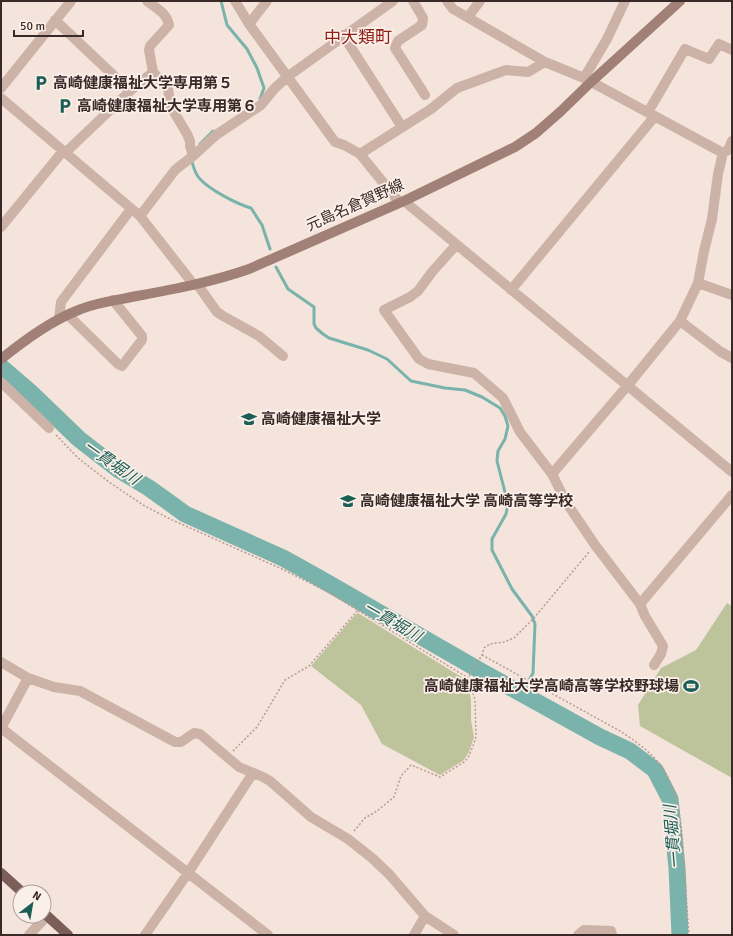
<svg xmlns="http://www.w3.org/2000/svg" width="733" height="936" font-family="Signika,'Noto Sans JP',sans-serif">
<rect width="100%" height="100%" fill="#f4e4dc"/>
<path fill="#bdc49b" d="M727,603L732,606V778L640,726L638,705L661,668L696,650Z
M358,613L463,678L468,683L471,700V720L474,737L469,752L464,760L440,775L382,744L361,705L311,666L355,615Z"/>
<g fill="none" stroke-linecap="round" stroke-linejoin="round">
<path stroke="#79b3ab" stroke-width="3" d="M221,1L227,25L247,49L257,68L264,88L260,99
M200,144L213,131
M192,162C194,168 195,174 200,179C210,190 237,204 251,208L262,225L270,249
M276,267L288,289L314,307V324L316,328L323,334L329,338L368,350L387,359L411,381L445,388L465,390L482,397L500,408L505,416L508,426L505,439L498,451L497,461L508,504L506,514L492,539V550L512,589L532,616L535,624L533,673L522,694"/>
<path stroke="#79b3ab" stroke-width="17" d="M1,367L29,391L79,439L119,470L149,488L185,514L283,558L319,578L486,674L600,737L630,751L655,770L670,799L677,868L680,935"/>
<path stroke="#b99b91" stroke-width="1.5" stroke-dasharray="2 2" stroke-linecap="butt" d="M56,435L78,458L109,482L143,505L170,519L282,569L328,592L468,678
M482,655L620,731C634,740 652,753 662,767C681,796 682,831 684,864C686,888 687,911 689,935
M233,751L257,727L285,680L309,666L358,610
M354,831L365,818L377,811L394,797L401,776L411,765L440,777L464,762L468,758L473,746L476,737L475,700L468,678L482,655L484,648L490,644L504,642L514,638L534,618L589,552"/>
<path stroke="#cdb2a7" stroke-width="10" d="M147,1C156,8 167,13 169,25L150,46L149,50L153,72L168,89L171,107L187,134L190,141V146L193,156
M235,1L249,24L335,142L344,145L360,154L399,202
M413,1L423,18L422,25L398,41L395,48L425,95
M447,1L453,9L545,62L584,78L723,153L718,174L712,219L704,251L698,283L680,321L628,385L552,474
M468,17L480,1
M55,20L130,91
M249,24L267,1
M343,35L402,127
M584,78L607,39L625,1
M1,88L71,1
M1,98L140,216L194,285
M648,112L685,49L709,59L719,44L732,50
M65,153L130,91L153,72
M723,153L728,150L732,141
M360,154L431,109L457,88L506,70L528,72L545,62
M404,201L732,472
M140,216L175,170L193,156L216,135L261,105L274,89L287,77L393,1
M1,227L63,151
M456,245L432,272L418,291L410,297L384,310L419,359L428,364L474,373L503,398L520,432L552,474L566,502L595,545L640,604L645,616L663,646L661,654L654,665
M698,283L732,295
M197,284L217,312L223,316L259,336L283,356
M511,290L655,116
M68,315L118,364L122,366L142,340V336L113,300
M59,319L61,302L131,209
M680,321L721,352L732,358
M1,382L49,428
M640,604L732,495
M1,662L28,678L54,687L80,691L175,742H181L194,733L200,734L239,767L263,777L270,781L311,817L348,839L372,858L389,874L425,916L454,935
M1,728L268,935
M1,728L28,678
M29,935L47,916
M145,935L188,873L253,773
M414,935L425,916
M578,935L584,930L611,931L612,935"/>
<path stroke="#a18078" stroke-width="10" d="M1,359C25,340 52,320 81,309C98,302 118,300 137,296C175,289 212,282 249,269L404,201L515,147L536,133L560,112L591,82L680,1"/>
<path stroke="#7c5e58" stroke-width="10" d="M1,873L22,892
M44,913L68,935"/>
</g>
<defs>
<symbol id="parking-bare" viewBox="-9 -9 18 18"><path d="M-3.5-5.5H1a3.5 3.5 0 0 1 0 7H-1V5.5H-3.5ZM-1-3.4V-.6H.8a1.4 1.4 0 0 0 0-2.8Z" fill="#1a5e56" stroke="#fbefe9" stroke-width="2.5" paint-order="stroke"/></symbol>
<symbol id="university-bare" viewBox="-9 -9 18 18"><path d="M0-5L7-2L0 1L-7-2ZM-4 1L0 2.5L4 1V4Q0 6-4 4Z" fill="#1a5e56" stroke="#fbefe9" stroke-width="2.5" paint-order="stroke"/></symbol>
<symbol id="school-bare" viewBox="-9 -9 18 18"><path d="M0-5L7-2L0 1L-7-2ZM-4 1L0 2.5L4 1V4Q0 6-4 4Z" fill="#1a5e56" stroke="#fbefe9" stroke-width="2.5" paint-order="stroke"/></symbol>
<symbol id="stadium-bare" viewBox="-9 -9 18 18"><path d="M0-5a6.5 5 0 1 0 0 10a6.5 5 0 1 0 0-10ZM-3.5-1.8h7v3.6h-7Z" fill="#1a5e56" stroke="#fbefe9" stroke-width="2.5" paint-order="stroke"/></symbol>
</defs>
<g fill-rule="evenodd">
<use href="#parking-bare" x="30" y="72" width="22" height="22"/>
<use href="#parking-bare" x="54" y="95" width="22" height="22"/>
<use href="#university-bare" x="238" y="408" width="22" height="22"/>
<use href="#school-bare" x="337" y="490" width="22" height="22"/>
<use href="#stadium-bare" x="680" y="675" width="22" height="22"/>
</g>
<g text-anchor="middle" stroke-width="3.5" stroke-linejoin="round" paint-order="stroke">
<g font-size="15" font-weight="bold" fill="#392a28" stroke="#fbefe9" text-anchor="start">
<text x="53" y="88">高崎健康福祉大学専用第５</text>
<text x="77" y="111">高崎健康福祉大学専用第６</text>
<text x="261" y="424">高崎健康福祉大学</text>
<text x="360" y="506">高崎健康福祉大学 高崎高等学校</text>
<text x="679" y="691" text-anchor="end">高崎健康福祉大学高崎高等学校野球場</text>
</g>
<g font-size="15" fill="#392a28" stroke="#fbefe9">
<text transform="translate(355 205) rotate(-24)" y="5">元島名倉賀野線</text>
</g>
<g font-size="16" font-style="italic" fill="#1a5e56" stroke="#fbefe9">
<text transform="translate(112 462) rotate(35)" y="6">一貫堀川</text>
<text transform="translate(393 621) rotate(30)" y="6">一貫堀川</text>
<text transform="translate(672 837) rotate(-95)" y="6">一貫堀川</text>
</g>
<g font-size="17" fill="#8e221b" stroke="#fbefe9">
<text x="358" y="43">中大類町</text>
</g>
</g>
<rect width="733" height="936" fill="none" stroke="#392a28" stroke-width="4"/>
<g transform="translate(32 904) rotate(31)"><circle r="19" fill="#fbefe9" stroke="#ada09c"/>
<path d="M0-3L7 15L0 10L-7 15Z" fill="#1a5e56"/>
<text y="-6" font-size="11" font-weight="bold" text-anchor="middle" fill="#392a28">N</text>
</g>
<path d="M14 30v6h69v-6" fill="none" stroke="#392a28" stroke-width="2"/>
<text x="20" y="30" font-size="12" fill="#392a28" stroke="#fbefe9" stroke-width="3" paint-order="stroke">50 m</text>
</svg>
